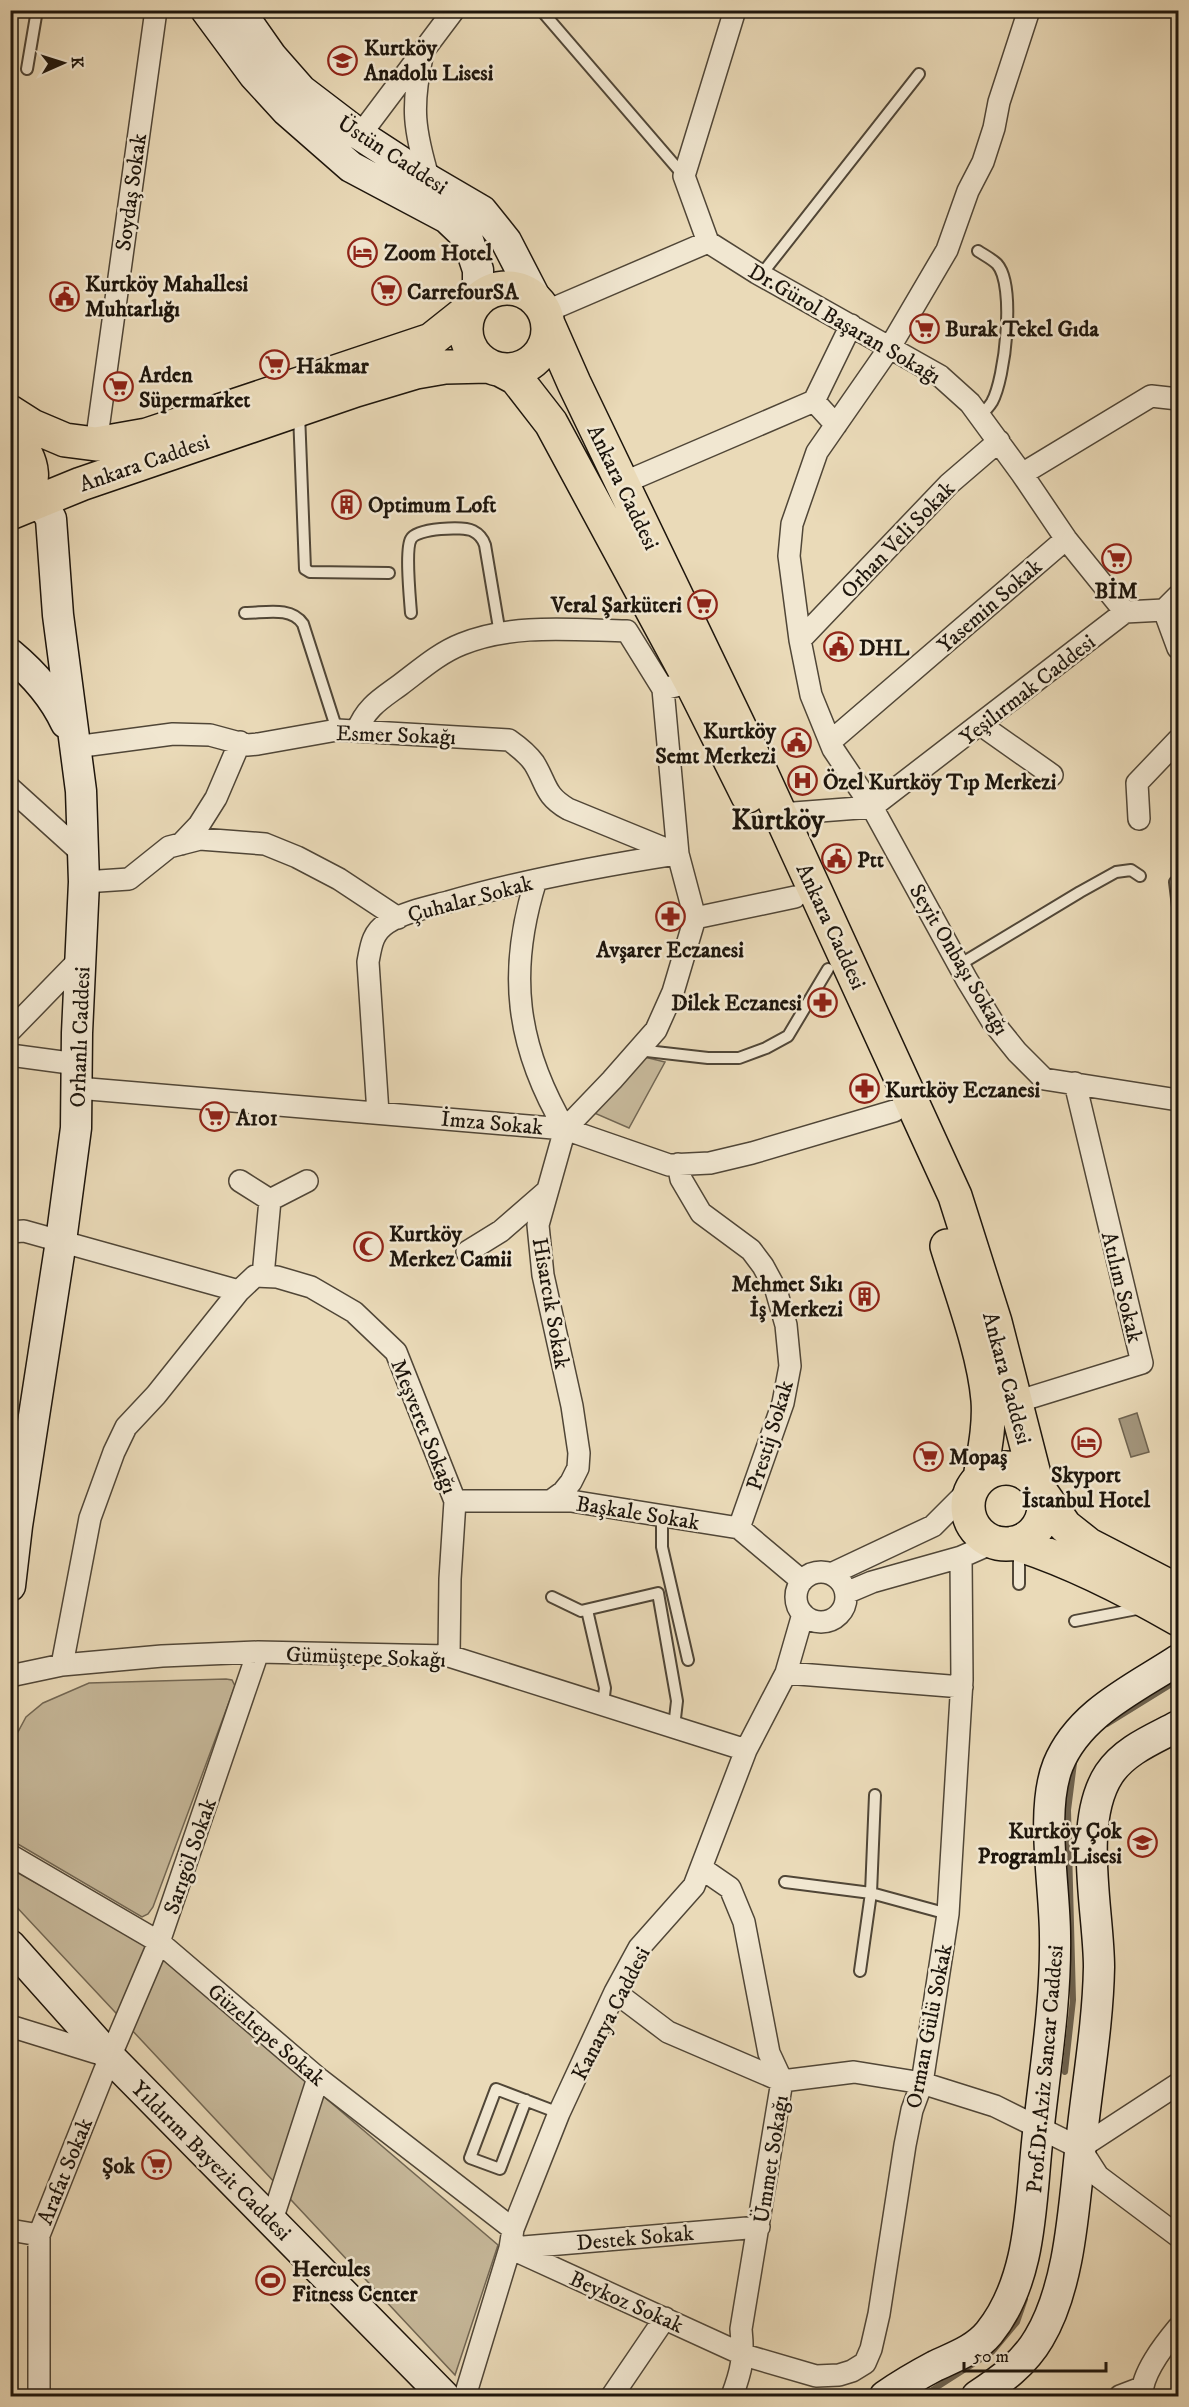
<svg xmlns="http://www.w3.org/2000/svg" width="1189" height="2407" font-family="'IM FELL DW Pica',serif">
<rect width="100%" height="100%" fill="#eadab8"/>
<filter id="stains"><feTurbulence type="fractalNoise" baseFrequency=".00333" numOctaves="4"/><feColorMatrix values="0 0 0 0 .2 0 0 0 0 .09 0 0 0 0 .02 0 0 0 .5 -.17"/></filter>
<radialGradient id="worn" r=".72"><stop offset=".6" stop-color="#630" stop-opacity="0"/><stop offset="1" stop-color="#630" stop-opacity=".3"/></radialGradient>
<path fill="#c7b99b" stroke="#726754" stroke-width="1.5" d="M636,1055L665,1062L629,1128L592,1112Z
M226,1679L232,1680L235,1686L153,1907L148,1914L142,1917L11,1840V1745L26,1717L43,1703L89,1683Z
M11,1869L145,1944L498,2245L455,2375L11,1901Z"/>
<path fill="#a4977e" stroke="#6e6350" stroke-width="1.5" d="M1137,1413L1149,1452L1131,1457L1119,1419Z"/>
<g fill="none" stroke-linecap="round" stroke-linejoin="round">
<path stroke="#6e6350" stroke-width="6" d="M1107,1724L1170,1685
M1065,2072L1073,2000L1068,1810L1074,1763
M923,2396L992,2352L1017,2322L1025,2299"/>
<defs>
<path id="lane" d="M541,10L684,176
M27,69L37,10
M978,251C984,255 992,259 997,264C1016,285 1005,379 992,402C989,407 984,412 980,416
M761,275L919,74
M299,413L305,569L310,572L389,573
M245,613C265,613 291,606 303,624L337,730
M411,613C410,599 405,549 411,539C417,528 463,526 473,531C479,534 483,539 485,545L500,634
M1175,882L1178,907
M959,965L1080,892L1116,872L1131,870L1140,876
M638,1050L708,1058H739L766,1048L788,1036L828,969
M662,1515V1547L688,1660
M1019,1548V1584
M552,1597L581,1611L658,1593L677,1701L674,1727
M587,1610L605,1688L603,1704
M1075,1621L1142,1608
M785,1882L871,1893L948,1914
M860,1971L871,1893L875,1795
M526,2100L500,2169L470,2158L496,2089C517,2097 538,2105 559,2113"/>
<path id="street" d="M1029,10L999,102L994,128L983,162L968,191L947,250L890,347L817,452L792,524L789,556L800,640L811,695L833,749L872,807L967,980L992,1021L1017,1052L1044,1079L1178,1100
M422,57C411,107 414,130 429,180
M360,135L454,10
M708,242L684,176L735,10
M545,312L708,242L757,273L940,376L970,403L1022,474L1066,539L1125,612
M814,401L851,325
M96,444L156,10
M1022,474L1151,396L1178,399
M623,483L814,401L836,425
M1178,596L1164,610L1178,648
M800,640L949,484L999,441
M663,689L678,854L695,918
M981,725L1052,775
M357,731C366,707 381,699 400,685C420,670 439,653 462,644C513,623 574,630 627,631L663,689L691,682
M831,741L1066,539
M75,747L173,734L210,735L247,745L258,744L337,730L509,740C519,747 527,753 534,763C547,784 544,795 568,809L678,854
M10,788L83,854
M781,814L872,807L1125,612L1164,610L1178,612
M1139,819L1137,783L1178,740
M181,844L199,825L216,798L240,742
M536,880C507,972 516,1046 565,1129
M84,882L129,879L169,847L200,839L265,844L297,857L339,879L398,918
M10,1031L81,958
M10,1055L77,1064
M77,1088L565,1129L669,1165L710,1163L752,1153L894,1111
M378,1113L368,962C371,946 372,933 387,923C404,912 429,907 448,902C523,880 600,866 677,854
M678,1164L681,1179L701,1213L751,1250L763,1266L776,1290L786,1325L790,1366L783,1403L739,1528
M240,1181L270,1200L263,1276
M270,1200L307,1181
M10,1232L24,1231L239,1291L255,1276L277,1277L311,1287L354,1312L396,1352L455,1501L450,1579L449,1656
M467,1252L501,1231L547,1191
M1016,1402L1142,1363L1075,1083
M552,1500L563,1492L571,1482L578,1468L579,1453L572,1406L543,1275L538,1225L565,1129L612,1080L656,1030L673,992L695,918L795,897
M455,1501H571L739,1528L802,1581
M796 1597a25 25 0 1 1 50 0a25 25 0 1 1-50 0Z
M831,1574L933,1526L974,1485
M846,1593L872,1582L961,1557L995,1542
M62,1665L90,1518L114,1452L126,1427L156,1395L239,1291
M786,1673L962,1687
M10,1676L62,1665L162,1656L258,1652L449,1656L746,1750
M10,1855L159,1942L318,2078L513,2229
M701,1868L730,1888L744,1922L769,2053L782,2081L741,2329C744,2359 742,2369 732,2396
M615,1992L668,2032L782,2081L854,2072L922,2083L995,2106L1080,2148L1098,2176L1178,2236
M10,2026L107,2056
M1080,2148L1178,2084
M272,2220L318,2078
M10,2230L39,2235
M510,2248L744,2355L816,2376L839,2375L852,2371L865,2363L871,2349L879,2314L905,2145L912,2110L922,2083L948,1914L962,1680L961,1557
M512,2248L759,2227
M39,2396V2235L110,2057L159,1942L258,1652
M465,2396L510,2248L513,2229L559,2113L615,1992L639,1948L694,1886L746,1750L786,1673L803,1614
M612,2396L665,2318
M1120,2396L1141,2388
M1142,2396C1141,2374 1164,2345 1178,2328"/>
<path id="secondary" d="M206,10L254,75L287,111L351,167L447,218L467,237L478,270V299
M239,10L272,57L301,90L360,135L429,180L482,211L506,241L537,301
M10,654C34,674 53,695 66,723
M10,1586L17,1526L61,1241L76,1128L77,1033L84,882L81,791L58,615L51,519L45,508L40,505L24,507
M10,1945L110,2057L444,2396
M885,2396C901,2385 918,2375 935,2366C954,2357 975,2350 989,2333C1035,2276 1030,2194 1039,2125C1046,2062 1056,2000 1055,1936C1055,1887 1040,1810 1058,1765C1079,1713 1134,1689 1178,1660
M977,2396C1001,2380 1024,2364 1039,2338C1072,2283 1074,2198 1082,2135C1088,2079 1098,2023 1099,1967C1099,1912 1077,1823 1109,1774C1125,1750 1154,1739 1178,1726"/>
<path id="primary" d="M466 329a41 41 0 1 1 82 0a41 41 0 1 1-82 0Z
M548,324L574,383L759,768L955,1196L995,1322L1036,1482
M501,370L516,378L551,423L691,682L748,796
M10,412L32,426L65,440L96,444L147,435L431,340L470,309
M10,433C35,459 42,488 10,511
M10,513L81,484L356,390L416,372L445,367L489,366
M947,1246C961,1292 984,1352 988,1400C990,1426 984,1453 980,1478
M968 1506a38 38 0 1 1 76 0a38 38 0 1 1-76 0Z
M1041,1492L1065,1526L1089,1545L1178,1591
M1014,1543C1072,1561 1126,1589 1178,1619"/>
</defs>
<use href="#lane" stroke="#504637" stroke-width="14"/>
<use href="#street" stroke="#504637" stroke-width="24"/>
<use href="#secondary" stroke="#1d150c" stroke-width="33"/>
<use href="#primary" stroke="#1d150c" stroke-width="36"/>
<use href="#lane" stroke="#f1e7d1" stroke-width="10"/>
<use href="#street" stroke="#f1e7d1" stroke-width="21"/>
<use href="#secondary" stroke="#f1e7d1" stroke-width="30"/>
<use href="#primary" stroke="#eadab8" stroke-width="33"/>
</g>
<defs>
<symbol id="school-ring" viewBox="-11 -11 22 22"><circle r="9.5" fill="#f1e7d1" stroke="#8f2418" stroke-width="1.5"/><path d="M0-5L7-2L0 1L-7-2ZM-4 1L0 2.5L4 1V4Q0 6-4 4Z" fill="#8f2418"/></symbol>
<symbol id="hotel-ring" viewBox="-11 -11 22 22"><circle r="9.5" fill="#f1e7d1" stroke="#8f2418" stroke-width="1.5"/><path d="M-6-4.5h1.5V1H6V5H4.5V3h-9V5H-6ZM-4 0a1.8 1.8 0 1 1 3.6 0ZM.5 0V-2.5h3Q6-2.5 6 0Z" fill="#8f2418"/></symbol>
<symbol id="supermarket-ring" viewBox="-11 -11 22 22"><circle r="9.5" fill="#f1e7d1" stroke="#8f2418" stroke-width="1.5"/><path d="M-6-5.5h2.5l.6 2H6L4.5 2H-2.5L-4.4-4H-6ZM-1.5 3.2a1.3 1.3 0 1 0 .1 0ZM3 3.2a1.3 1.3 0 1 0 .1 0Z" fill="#8f2418"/></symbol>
<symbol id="civic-ring" viewBox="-11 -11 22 22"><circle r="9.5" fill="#f1e7d1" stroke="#8f2418" stroke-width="1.5"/><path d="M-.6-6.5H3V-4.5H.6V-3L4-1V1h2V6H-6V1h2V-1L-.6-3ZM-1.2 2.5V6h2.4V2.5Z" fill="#8f2418"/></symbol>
<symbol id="building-ring" viewBox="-11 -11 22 22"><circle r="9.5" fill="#f1e7d1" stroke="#8f2418" stroke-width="1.5"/><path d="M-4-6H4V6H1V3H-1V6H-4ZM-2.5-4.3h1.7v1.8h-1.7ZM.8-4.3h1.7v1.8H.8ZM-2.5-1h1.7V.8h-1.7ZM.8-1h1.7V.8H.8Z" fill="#8f2418"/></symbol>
<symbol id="hospital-ring" viewBox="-11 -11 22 22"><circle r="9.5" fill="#f1e7d1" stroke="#8f2418" stroke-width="1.5"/><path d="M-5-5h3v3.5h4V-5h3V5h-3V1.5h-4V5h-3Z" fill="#8f2418"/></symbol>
<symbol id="pharmacy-ring" viewBox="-11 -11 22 22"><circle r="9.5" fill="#f1e7d1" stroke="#8f2418" stroke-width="1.5"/><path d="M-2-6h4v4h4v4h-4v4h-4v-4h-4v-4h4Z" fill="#8f2418"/></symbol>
<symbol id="mosque-ring" viewBox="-11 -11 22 22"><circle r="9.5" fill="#f1e7d1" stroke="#8f2418" stroke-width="1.5"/><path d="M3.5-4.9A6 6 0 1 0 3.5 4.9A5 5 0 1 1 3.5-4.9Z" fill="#8f2418"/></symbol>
<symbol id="stadium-ring" viewBox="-11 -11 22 22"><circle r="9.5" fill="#f1e7d1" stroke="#8f2418" stroke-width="1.5"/><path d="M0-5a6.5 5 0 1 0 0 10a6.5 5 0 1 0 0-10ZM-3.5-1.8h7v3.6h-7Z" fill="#8f2418"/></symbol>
</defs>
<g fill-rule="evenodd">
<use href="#school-ring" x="326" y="44" width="33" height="33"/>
<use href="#hotel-ring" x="346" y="236" width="33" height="33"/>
<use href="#supermarket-ring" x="370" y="274" width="33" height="33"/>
<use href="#civic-ring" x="48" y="280" width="33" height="33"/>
<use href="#supermarket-ring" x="908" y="312" width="33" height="33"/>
<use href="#supermarket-ring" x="258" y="348" width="33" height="33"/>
<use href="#supermarket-ring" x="102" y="370" width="33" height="33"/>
<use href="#building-ring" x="330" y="488" width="33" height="33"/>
<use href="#supermarket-ring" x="1100" y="542" width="33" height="33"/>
<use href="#supermarket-ring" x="686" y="588" width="33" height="33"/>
<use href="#civic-ring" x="822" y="630" width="33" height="33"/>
<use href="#civic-ring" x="780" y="726" width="33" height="33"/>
<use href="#hospital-ring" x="786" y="764" width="33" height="33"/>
<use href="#civic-ring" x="820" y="842" width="33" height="33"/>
<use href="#pharmacy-ring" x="654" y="900" width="33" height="33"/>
<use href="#pharmacy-ring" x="806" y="986" width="33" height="33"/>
<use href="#pharmacy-ring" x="848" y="1072" width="33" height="33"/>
<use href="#supermarket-ring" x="198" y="1100" width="33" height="33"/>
<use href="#mosque-ring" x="352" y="1230" width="33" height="33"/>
<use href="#building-ring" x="848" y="1280" width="33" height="33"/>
<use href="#hotel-ring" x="1070" y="1426" width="33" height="33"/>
<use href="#supermarket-ring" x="912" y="1440" width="33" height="33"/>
<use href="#school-ring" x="1126" y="1826" width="33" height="33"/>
<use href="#supermarket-ring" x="140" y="2148" width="33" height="33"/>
<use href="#stadium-ring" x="254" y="2264" width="33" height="33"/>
</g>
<g text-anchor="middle" stroke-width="5" stroke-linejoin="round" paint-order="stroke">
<g font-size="22" font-weight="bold" fill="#1d150c" stroke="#f1e7d1" text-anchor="start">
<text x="364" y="55">Kurtköy<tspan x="364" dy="25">Anadolu Lisesi</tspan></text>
<text x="384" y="260">Zoom Hotel</text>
<text x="85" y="291">Kurtköy Mahallesi<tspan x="85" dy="25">Muhtarlığı</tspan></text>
<text x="407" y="299">CarrefourSA</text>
<text x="945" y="336">Burak Tekel Gıda</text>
<text x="296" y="373">Hakmar</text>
<text x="139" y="382">Arden<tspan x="139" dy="25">Süpermarket</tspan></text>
<text x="368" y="512">Optimum Loft</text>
<text x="1116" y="598" text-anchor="middle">BİM</text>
<text x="682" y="612" text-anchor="end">Veral Şarküteri</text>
<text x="859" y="655">DHL</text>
<text x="776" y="738" text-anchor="end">Kurtköy<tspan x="776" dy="25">Semt Merkezi</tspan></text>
<text x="823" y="789">Özel Kurtköy Tıp Merkezi</text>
<text x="857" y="867">Ptt</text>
<text x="670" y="957" text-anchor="middle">Avşarer Eczanesi</text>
<text x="802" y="1010" text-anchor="end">Dilek Eczanesi</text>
<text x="885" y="1097">Kurtköy Eczanesi</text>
<text x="236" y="1125">A101</text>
<text x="389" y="1241">Kurtköy<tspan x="389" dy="25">Merkez Camii</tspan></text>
<text x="843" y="1291" text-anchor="end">Mehmet Sıkı<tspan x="843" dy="25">İş Merkezi</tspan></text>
<text x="949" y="1464">Mopaş</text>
<text x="1086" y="1482" text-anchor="middle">Skyport<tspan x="1086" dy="25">İstanbul Hotel</tspan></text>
<text x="1122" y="1838" text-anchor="end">Kurtköy Çok<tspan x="1122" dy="25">Programlı Lisesi</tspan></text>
<text x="135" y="2173" text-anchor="end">Şok</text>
<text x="292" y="2276">Hercules<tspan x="292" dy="25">Fitness Center</tspan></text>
</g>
<g font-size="22" fill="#1d150c" stroke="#f1e7d1">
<text transform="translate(393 154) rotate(33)" y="8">Üstün Caddesi</text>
<text transform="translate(130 192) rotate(-82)" y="8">Soydaş Sokak</text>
<text transform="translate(845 323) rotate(30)" y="8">Dr.Gürol Başaran Sokağı</text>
<text transform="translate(144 462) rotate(-19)" y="8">Ankara Caddesi</text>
<text transform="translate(624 487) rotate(64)" y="8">Ankara Caddesi</text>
<text transform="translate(897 539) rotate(-46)" y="8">Orhan Veli Sokak</text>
<text transform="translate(989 605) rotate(-41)" y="8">Yasemin Sokak</text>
<text transform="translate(1027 689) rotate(-38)" y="8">Yeşilırmak Caddesi</text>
<text transform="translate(396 734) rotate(2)" y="8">Esmer Sokağı</text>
<text transform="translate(470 898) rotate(-15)" y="8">Çuhalar Sokak</text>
<text transform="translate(832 926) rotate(65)" y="8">Ankara Caddesi</text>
<text transform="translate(960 959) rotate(59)" y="8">Seyit Onbaşı Sokağı</text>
<text transform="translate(79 1037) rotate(-88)" y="8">Orhanlı Caddesi</text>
<text transform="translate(492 1122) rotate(5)" y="8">İmza Sokak</text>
<text transform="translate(1123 1287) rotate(76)" y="8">Atılım Sokak</text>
<text transform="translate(552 1303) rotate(80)" y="8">Hisarcık Sokak</text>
<text transform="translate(1008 1378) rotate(75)" y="8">Ankara Caddesi</text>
<text transform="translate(425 1426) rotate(68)" y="8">Meşveret Sokağı</text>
<text transform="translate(769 1435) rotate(-73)" y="8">Prestij Sokak</text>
<text transform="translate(638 1512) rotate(9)" y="8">Başkale Sokak</text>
<text transform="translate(366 1656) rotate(2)" y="8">Gümüştepe Sokağı</text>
<text transform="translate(189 1856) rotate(-71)" y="8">Sarıgöl Sokak</text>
<text transform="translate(610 2013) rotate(-63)" y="8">Kanarya Caddesi</text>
<text transform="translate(928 2026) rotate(-79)" y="8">Orman Gülü Sokak</text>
<text transform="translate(267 2034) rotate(40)" y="8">Güzeltepe Sokak</text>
<text transform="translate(1044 2069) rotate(-85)" y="8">Prof.Dr.Aziz Sancar Caddesi</text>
<text transform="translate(770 2159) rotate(-81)" y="8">Ümmet Sokağı</text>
<text transform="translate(212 2160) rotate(45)" y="8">Yıldırım Bayezit Caddesi</text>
<text transform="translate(64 2171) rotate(-68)" y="8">Arafat Sokak</text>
<text transform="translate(635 2237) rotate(-5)" y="8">Destek Sokak</text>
<text transform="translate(627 2301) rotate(24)" y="8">Beykoz Sokak</text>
</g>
<g font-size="28" font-weight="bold" fill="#1d150c" stroke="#f1e7d1">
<text x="778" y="829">Kurtköy</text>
</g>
</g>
<rect width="1189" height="2407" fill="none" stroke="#eadab8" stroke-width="36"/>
<rect x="12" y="12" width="1165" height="2383" fill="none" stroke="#1d150c" stroke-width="3"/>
<rect x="18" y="18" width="1153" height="2371" fill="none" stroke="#1d150c" stroke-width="1.5"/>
<g transform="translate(63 63) rotate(87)" stroke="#f1e7d1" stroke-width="4.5" paint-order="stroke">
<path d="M0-4.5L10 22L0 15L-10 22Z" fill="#1d150c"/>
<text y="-9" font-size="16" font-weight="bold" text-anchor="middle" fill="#1d150c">K</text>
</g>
<path d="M964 2362v9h142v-9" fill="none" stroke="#1d150c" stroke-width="3"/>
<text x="973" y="2362" font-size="18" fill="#1d150c" stroke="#f1e7d1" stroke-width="4.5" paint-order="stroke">50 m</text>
<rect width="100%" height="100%" filter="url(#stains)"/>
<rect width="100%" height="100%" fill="url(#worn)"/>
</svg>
